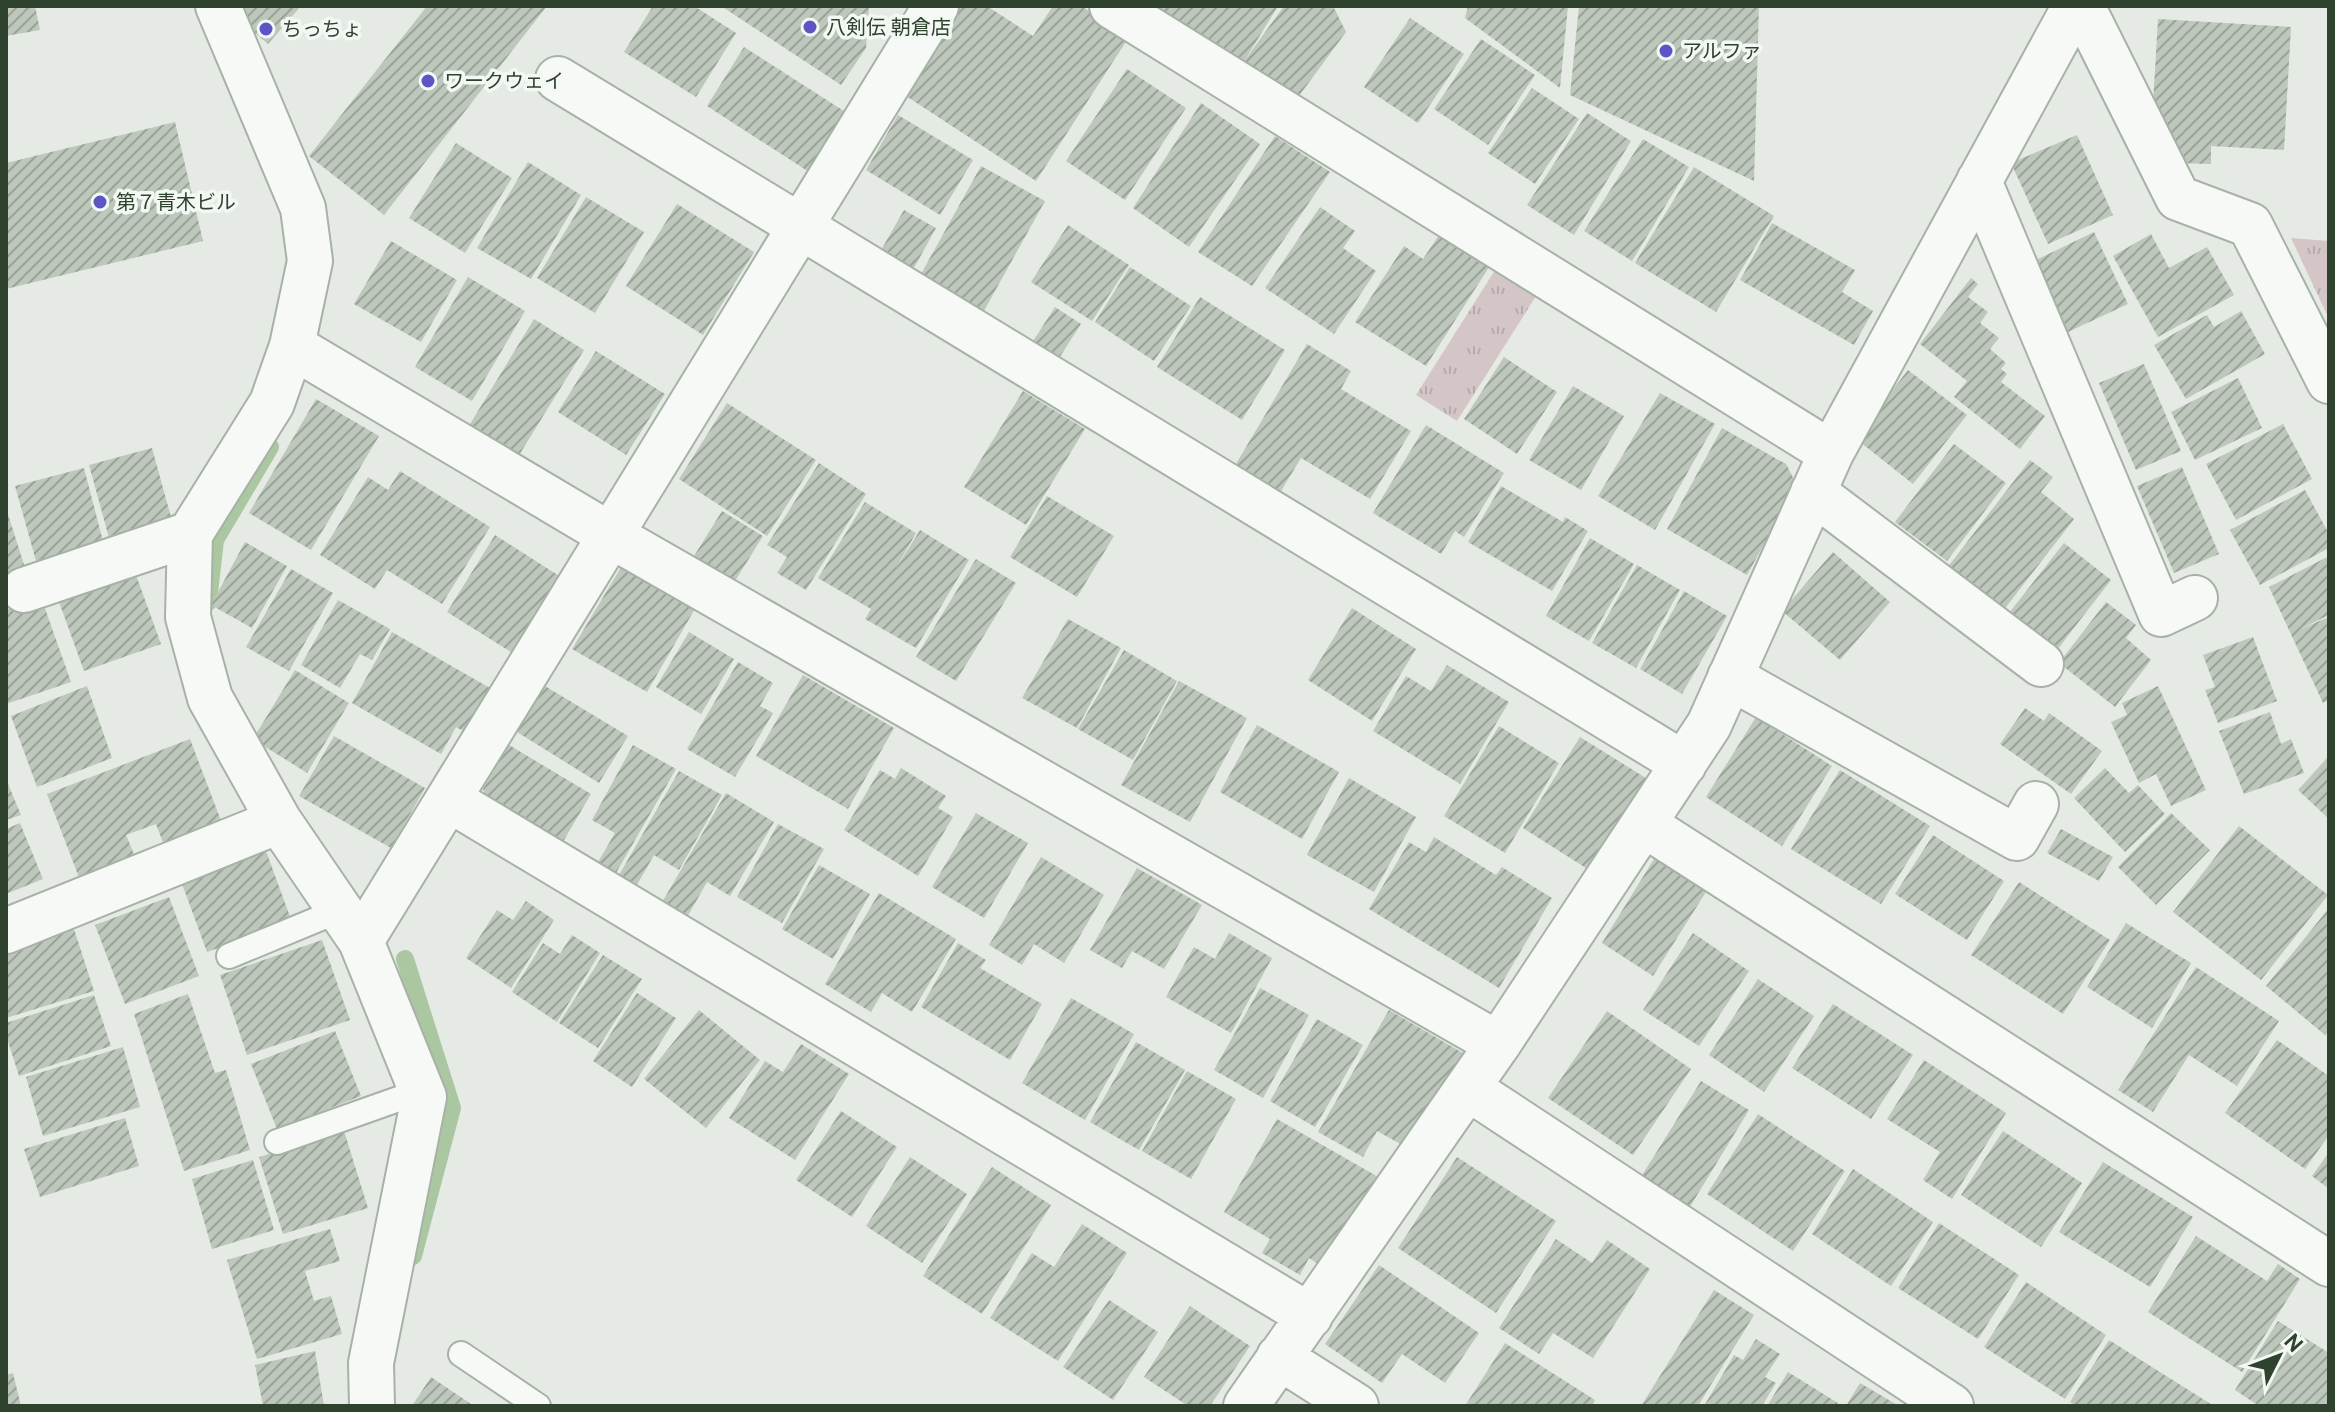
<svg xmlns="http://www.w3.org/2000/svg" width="2335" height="1412" font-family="Overpass,'Noto Sans JP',sans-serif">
<defs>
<pattern id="grass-tufts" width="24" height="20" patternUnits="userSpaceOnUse" patternTransform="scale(2)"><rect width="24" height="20" fill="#d4c6c6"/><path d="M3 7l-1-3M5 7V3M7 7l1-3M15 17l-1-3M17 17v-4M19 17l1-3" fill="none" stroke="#b6abaa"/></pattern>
<pattern id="building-hatch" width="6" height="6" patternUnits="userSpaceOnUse" patternTransform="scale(2)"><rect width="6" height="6" fill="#bdc7bb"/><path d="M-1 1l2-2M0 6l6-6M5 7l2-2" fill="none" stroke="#9aa398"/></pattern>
</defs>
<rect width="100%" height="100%" fill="#e5ebe4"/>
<path fill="url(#grass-tufts)" d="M2291,238L2329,241V319Z
M1497,267L1538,293L1457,421L1416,395Z"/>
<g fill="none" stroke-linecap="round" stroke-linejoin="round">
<path stroke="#abc7a2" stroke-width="18" d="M208,602L215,540L270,447
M405,959L452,1108L413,1256"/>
</g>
<path fill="url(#building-hatch)" d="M6,6H35L40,30L6,36Z
M238,6H301L268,44L232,13Z
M427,6H547L384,215L309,156Z
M653,6H694L736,33L696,97L624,52Z
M721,6H869L866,48L841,85Z
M960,6H987L1033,36L1053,6H1081L1129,37L1036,181L903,94Z
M1138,6H1278L1245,60L1284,6H1333L1346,32L1296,100Z
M1468,6H1568L1560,88L1465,18Z
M1579,6H1759L1754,181L1570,95Z
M1410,18L1464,54L1418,123L1364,87Z
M2158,19L2291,27L2284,150L2211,146V164L2178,163L2153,104Z
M1481,39L1535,75L1488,145L1434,109Z
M744,47L847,113L809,172L707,106Z
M1127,69L1186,108L1125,200L1066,161Z
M1532,88L1579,119L1535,184L1488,153Z
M1201,103L1260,144L1189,247L1133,208Z
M1587,113L1631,141L1574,235L1527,205Z
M898,115L973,160L940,215L866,170Z
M175,122L203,241L6,289V163Z
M2077,135L2113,215L2048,244L2011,163Z
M1275,136L1330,172L1252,286L1198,252Z
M1643,139L1689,167L1632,261L1584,231Z
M456,143L512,178L465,253L409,218Z
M528,162L581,195L531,279L477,248Z
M981,166L1045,201L980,318L916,283Z
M1694,167L1774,216L1716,312L1635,263Z
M586,197L644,232L595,313L537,278Z
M677,204L754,252L703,335L626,286Z
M1320,207L1355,231L1343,248L1376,271L1334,334L1265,288Z
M904,210L936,228L909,277L876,259Z
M1772,223L1855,270L1842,292L1873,311L1854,345L1740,280Z
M1068,225L1129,265L1092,321L1031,282Z
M1441,232L1491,264L1426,366L1355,322L1404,246L1423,259Z
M2094,232L2128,304L2068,332L2034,261Z
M2151,234L2169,268L2207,247L2234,295L2158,337L2113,256Z
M391,241L457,280L421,342L354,304Z
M1130,267L1191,306L1154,361L1095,322Z
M468,277L525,311L472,401L415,367Z
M1971,278L1978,284L1968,297L1988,312L1980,323L1999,338L1990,349L2006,363L2001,369L2007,374L2001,382L2045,416L2020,449L1954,397L1967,381L1920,344Z
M1200,297L1285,350L1242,420L1157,367Z
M1055,307L1081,324L1054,366L1028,349Z
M2241,311L2265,354L2186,399L2154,345L2207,315L2214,327Z
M534,319L584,350L516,460L467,429Z
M1307,344L1351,371L1341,389L1411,431L1370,499L1301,458L1281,491L1236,464Z
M596,351L665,394L626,455L558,412Z
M1504,357L1557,392L1517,454L1464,419Z
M2144,364L2181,451L2136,470L2099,383Z
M1908,370L1967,415L1913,484L1855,438Z
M2238,378L2262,428L2195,460L2171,412Z
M1573,386L1624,416L1581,490L1529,460Z
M1023,391L1085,429L1026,525L964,487Z
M1660,393L1715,424L1655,530L1598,496Z
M316,399L379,436L311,550L249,513Z
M727,403L816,460L767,536L679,479Z
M2283,424L2312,479L2236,520L2206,464Z
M1426,425L1504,473L1464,537L1455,531L1441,554L1373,513Z
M1722,428L1786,464L1797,485L1747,575L1667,529Z
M1954,444L2006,483L1947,561L1895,522Z
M152,448L174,528L111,545L89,465Z
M2030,460L2053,477L2041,492L2074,519L2003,611L1947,568Z
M819,463L866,494L806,590L777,573L787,557L767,545Z
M2182,467L2219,554L2174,573L2137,486Z
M84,468L105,549L38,568L15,486Z
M400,471L490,527L442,604L387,570L375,589L320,555L368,477L388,490Z
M1501,486L1563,522L1565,517L1588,531L1552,591L1468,542Z
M2305,490L2329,534V548L2260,585L2230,530Z
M1047,496L1114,536L1077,597L1010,557Z
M865,502L916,533L895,570L920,530L969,560L916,648L865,619L871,609L818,578Z
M6,508L27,574L6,581Z
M722,511L763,536L735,581L694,556Z
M495,535L564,579L517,656L447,612Z
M1590,538L1634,564L1589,641L1546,616Z
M245,542L287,566L252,628L211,605Z
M2064,543L2111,580L2057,650L2009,613Z
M1833,552L1890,602L1840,660L1782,611Z
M2329,556V615L2298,630L2329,617V700L2323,703L2269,587Z
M976,559L1016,583L956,681L916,657Z
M623,564L696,607L647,692L572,649Z
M1637,565L1680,590L1636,668L1592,643Z
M291,569L333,593L289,671L246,647Z
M136,575L161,644L84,671L59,602Z
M1684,591L1727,616L1682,694L1640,669Z
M41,597L71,682L6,704V610Z
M338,600L390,629L372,660L360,654L340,688L301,665Z
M2106,602L2136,625L2126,638L2151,660L2115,707L2059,663Z
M1352,608L1416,649L1372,721L1308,680Z
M1068,619L1121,648L1077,728L1022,698Z
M392,632L490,688L465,732L456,727L441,754L352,703Z
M689,632L734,659L701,714L656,687Z
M2253,637L2277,701L2218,723L2205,690L2215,687L2203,655Z
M1124,650L1177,681L1133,760L1078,729Z
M738,662L773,683L760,706L773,713L735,777L687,749Z
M1447,665L1509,702L1460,784L1373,731L1406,676L1431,691Z
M295,670L349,703L307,773L253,739Z
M803,675L894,728L848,809L756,756Z
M1179,681L1247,718L1190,822L1121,785Z
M87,686L112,758L37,787L11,716Z
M545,686L628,736L599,783L517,732Z
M2158,686L2206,790L2171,806L2156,774L2139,783L2111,722L2127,715L2122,703Z
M2025,708L2044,721L2049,713L2102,751L2071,794L2000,744Z
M2270,712L2281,744L2291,739L2304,773L2244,794L2219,731Z
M1756,717L1832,766L1782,846L1706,797Z
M1257,725L1339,772L1302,839L1220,792Z
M1499,726L1559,763L1505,853L1444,816Z
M334,736L425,788L391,848L299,796Z
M1580,737L1654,783L1597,875L1523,828Z
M190,739L223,826L165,848L156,824L126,835L136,859L80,880L47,794Z
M509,745L591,794L557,852L490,812L483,789Z
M633,745L676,769L612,880L594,869L615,833L592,820Z
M2329,756V819L2298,790Z
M901,768L946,796L938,808L953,817L918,876L844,830L880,770L895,779Z
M2105,768L2129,793L2138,785L2165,814L2125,852L2074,798Z
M1840,770L1930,826L1881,904L1791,849Z
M679,771L722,795L679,870L654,855L633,892L615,882Z
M1349,778L1416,817L1374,892L1307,855Z
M6,779L21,815L6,820Z
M726,793L774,822L730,896L707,882L686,919L661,904Z
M976,813L1028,843L984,918L932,887Z
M2171,813L2210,850L2156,905L2118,867Z
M20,823L43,879L6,894V829Z
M778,824L824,849L782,923L737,897Z
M2239,826L2328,895L2261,980L2173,912Z
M2061,829L2113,857L2099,881L2047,853Z
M1933,835L2004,881L1967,940L1895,894Z
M1434,837L1496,875L1502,867L1552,898L1499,988L1369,909L1409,842L1426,852Z
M266,851L292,922L207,952L181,881Z
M1659,851L1711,884L1653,976L1602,943Z
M1041,857L1104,895L1064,963L1034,944L1022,965L989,945Z
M819,865L870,894L833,959L782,929Z
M1137,868L1202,905L1164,969L1132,951L1122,968L1090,950Z
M2019,882L2110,940L2063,1014L1971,955Z
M879,893L956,939L912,1012L882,993L871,1012L825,984Z
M169,897L199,976L125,1004L95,925Z
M526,901L554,920L511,988L466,958L497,910L513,920Z
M2329,908V1029L2325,1035L2266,986Z
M2126,923L2191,963L2152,1028L2087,987Z
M74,929L94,991L6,1018V951Z
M1229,933L1272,958L1231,1033L1166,997L1194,947L1215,959Z
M1693,933L1749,971L1699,1046L1643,1010Z
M572,935L600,953L557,1022L512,992L543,943L560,954Z
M322,940L350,1020L247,1055L220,975Z
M958,943L986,960L980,968L1042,1004L1010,1060L921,1007Z
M603,955L642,979L598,1048L559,1023Z
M2196,967L2279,1021L2237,1086L2189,1055L2153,1112L2118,1090Z
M1758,979L1814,1016L1764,1092L1709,1055Z
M1260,988L1309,1015L1263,1098L1214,1070Z
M637,993L676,1018L632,1087L593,1061Z
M188,994L215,1073L226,1070L250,1150L184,1171L134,1014Z
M94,995L111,1046L19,1076L6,1035V1023Z
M1071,998L1134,1034L1085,1120L1022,1083Z
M1833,1004L1913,1055L1871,1119L1792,1068Z
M699,1010L760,1060L706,1128L644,1079Z
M1389,1010L1468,1056L1413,1151L1377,1131L1363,1157L1318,1132Z
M1607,1011L1691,1069L1633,1155L1548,1098Z
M1317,1019L1363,1045L1315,1127L1270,1101Z
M335,1031L361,1096L277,1129L251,1064Z
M2277,1040L2329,1076V1135L2305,1169L2225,1113Z
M1136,1042L1185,1070L1139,1150L1090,1122Z
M801,1044L849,1074L795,1160L729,1118L765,1061L783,1072Z
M123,1047L140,1107L43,1136L26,1077Z
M1924,1060L2006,1113L1952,1199L1923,1180L1940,1152L1887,1119Z
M1187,1071L1236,1099L1191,1179L1142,1151Z
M1701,1081L1749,1110L1688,1210L1639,1180Z
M841,1111L897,1147L852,1217L796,1180Z
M1758,1114L1845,1171L1793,1251L1707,1194Z
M125,1118L139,1166L40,1197L24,1149Z
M1277,1119L1387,1182L1335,1248L1329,1245L1318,1264L1309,1258L1300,1275L1262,1253L1270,1239L1224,1212Z
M344,1131L368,1208L283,1234L259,1157Z
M2003,1131L2082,1183L2041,1247L1961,1195Z
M2329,1152V1189L2312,1176Z
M910,1157L967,1194L922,1263L866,1226Z
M1457,1157L1556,1221L1496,1313L1398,1248Z
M253,1160L274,1230L212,1249L192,1179Z
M2103,1162L2193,1217L2150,1287L2059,1232Z
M992,1167L1051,1205L982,1314L923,1276Z
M1853,1169L1933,1222L1891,1286L1812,1234Z
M1939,1223L2019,1275L1978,1339L1898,1288Z
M1082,1224L1127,1253L1058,1361L990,1318L1032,1253L1054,1267Z
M330,1229L340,1261L305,1271L314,1301L331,1296L342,1334L257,1359L227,1260Z
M2196,1236L2267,1281L2278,1264L2300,1279L2242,1372L2148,1312Z
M1556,1239L1592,1263L1607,1240L1650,1269L1593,1358L1553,1333L1539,1354L1499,1328Z
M1379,1265L1479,1333L1445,1383L1402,1354L1382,1383L1325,1344Z
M2026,1282L2106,1335L2065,1399L1984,1347Z
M1714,1290L1754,1315L1698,1406H1641Z
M1109,1300L1158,1332L1113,1400L1063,1367Z
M1190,1306L1250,1346L1210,1406H1188L1144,1377Z
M2278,1321L2329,1353V1406H2259L2235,1390Z
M1756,1339L1780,1354L1765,1377L1776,1383L1762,1406H1704L1734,1355L1743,1360Z
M2109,1340L2214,1406H2076L2070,1402Z
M1505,1343L1595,1400L1592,1406H1465Z
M315,1351L324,1406H263L255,1365Z
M1788,1372L1838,1403L1836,1406H1767Z
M13,1373L21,1406H6V1375Z
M431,1377L474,1406H412Z
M1860,1383L1899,1406H1846Z"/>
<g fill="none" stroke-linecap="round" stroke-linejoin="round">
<defs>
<path id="lane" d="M229,956L340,910
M277,1142L421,1091
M461,1354L538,1406"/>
<path id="street" d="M218,6L303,208L310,261L292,346L272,403L190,534L188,617L210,698L279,821L361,941L424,1097L371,1363L372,1406
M1112,6L1831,453
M2082,6L2178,198L2250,225L2329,381
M558,79L1684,764
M1979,181L2161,614L2195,598
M292,346L612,536L1498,1044
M1813,492L2041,664
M24,590L190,534
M1730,677L2017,838L2036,804
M450,800L1310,1316
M1645,825L2329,1264
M6,931L279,821
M361,941L936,6
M1468,1088L1951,1406
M1279,1357L1356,1406
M1246,1406L1498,1044L1709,725L1831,453L2075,6"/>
</defs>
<use href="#lane" stroke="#a7b2a6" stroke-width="28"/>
<use href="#street" stroke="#a7b2a6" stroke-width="48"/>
<use href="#lane" stroke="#f7f9f6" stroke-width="24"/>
<use href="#street" stroke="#f7f9f6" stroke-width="44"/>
</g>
<g fill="#5e54c4" stroke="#f4f8f4" stroke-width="3">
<circle cx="810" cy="27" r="8"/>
<circle cx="266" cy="29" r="8"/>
<circle cx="1666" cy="51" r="8"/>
<circle cx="428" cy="81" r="8"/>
<circle cx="100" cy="202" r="8"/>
</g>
<g text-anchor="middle" stroke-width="7" stroke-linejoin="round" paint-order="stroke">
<g font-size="20" fill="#2f422d" stroke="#f4f8f4" text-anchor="start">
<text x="826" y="34">八剣伝 朝倉店</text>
<text x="282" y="36">ちっちょ</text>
<text x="1682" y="58">アルファ</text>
<text x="444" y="88">ワークウェイ</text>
<text x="116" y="209">第７青木ビル</text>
</g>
</g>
<rect width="2335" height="1412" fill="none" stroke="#2f422d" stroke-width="16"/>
<g transform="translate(2279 1356) rotate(48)" stroke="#f4f8f4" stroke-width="6" paint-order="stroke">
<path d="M0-6L14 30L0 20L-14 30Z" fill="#2f422d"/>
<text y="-12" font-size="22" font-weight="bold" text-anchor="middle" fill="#2f422d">N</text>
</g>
</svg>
